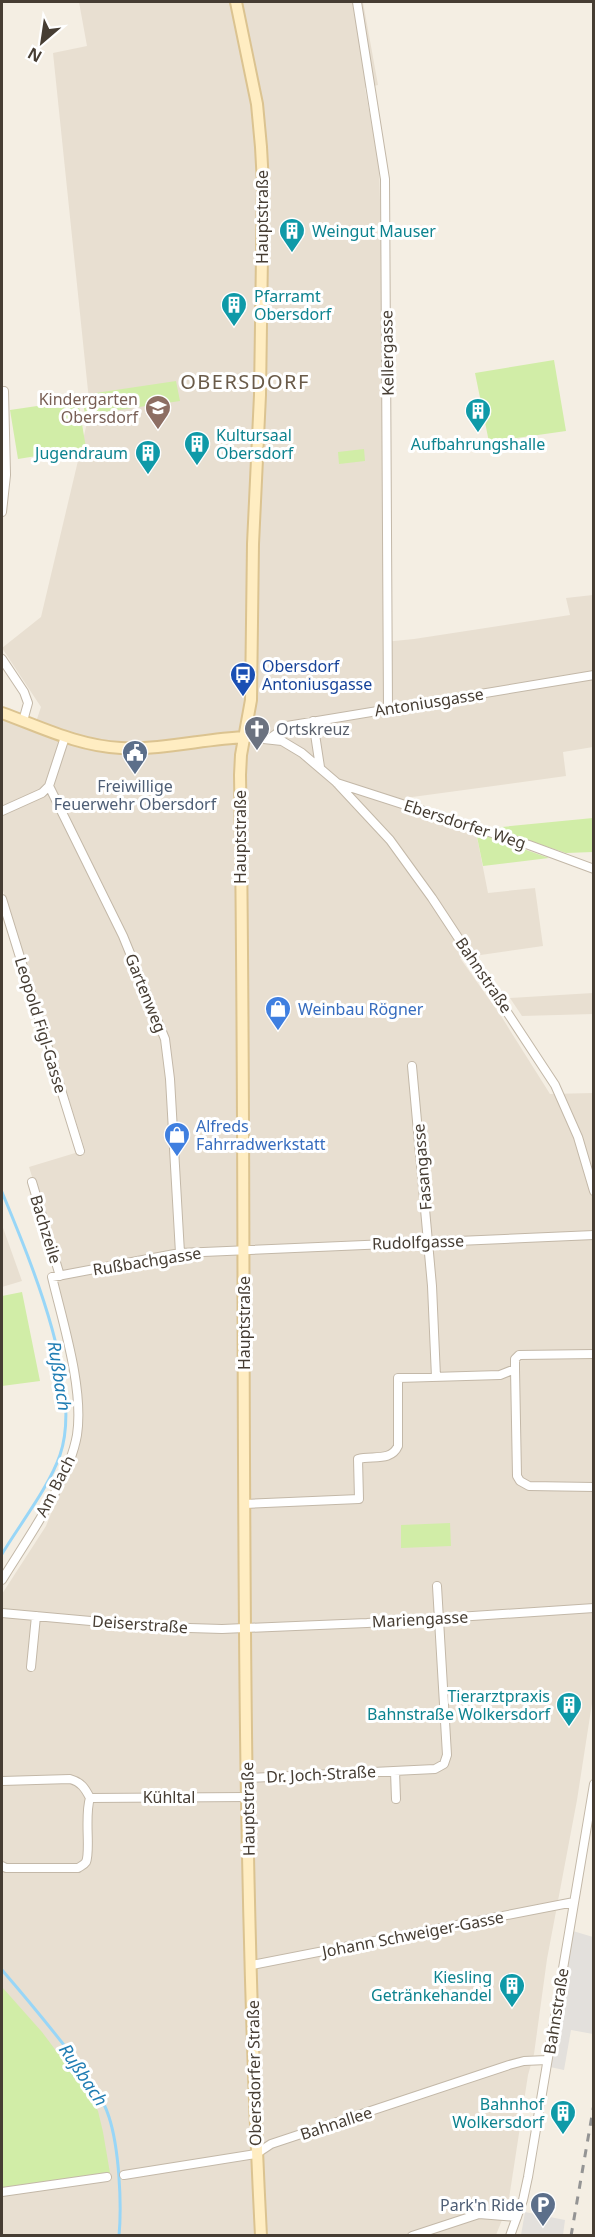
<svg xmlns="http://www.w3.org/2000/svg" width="595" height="2237" font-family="'Noto Sans',sans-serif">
<rect width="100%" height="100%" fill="#f4eee3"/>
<path fill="#e8dfd1" d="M79,2H363L378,85L365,88L379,164L383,309L384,642L414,639L570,615L566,598L593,595V747L563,752L566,776L405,798L403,806L476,832L488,893L535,888L543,946L460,958L501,1016L550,1094L593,1093V1697L577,1800L547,1959L534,2054L528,2075L508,2205L496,2235H2V1594L46,1526L52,1511H46L73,1462L81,1437L79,1391L56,1272L61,1270L29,1167L85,1150L2,887V719L33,731L41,707L2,648L41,617L90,410L53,53L87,46Z
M593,993V1014L522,1016L510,998Z
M2,1225L22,1281L2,1287Z"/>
<path fill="#d1eda7" d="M554,360L566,431L489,442L475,373Z
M176,381L180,401L85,415L82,395Z
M78,400L86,448L18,459L10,410Z
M364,449L365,461L339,464L338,452Z
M593,818V852L566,853L491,828Z
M476,832L549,858L483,866Z
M22,1292L40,1381L2,1386V1296Z
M450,1523L451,1546L401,1548V1525Z
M2,1987L42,2032L87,2092L98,2111L103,2132L110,2173L2,2188Z"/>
<path fill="#e3e0dc" d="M573,1931L593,1937V2034L571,2030L564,2070L550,2067Z
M525,2212L565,2220L563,2235H521Z"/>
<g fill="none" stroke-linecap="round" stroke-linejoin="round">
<path stroke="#98d6f7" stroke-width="3" d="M2,1192C29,1258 84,1385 60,1455C49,1487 20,1524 2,1554
M2,1970C27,1999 51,2028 74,2058C88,2077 102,2095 109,2117C119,2148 122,2203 119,2236"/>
<defs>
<path id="street" d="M357,2L385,179L388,708
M2,512L6,475L4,391
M2,659L24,692L28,703L23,721
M313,721L320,767
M245,737L282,741L302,753L336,782L390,840L432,898L555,1085L578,1137L594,1191
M269,739L287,726L594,675
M337,783L529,845L594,869
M49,786L123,936L165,1039L170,1079L180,1253
M2,811L42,793L49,786L65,737
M2,899L80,1151
M412,1066L432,1286L436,1377
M32,1182L60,1276
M515,1369L517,1476L520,1481L529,1486L594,1487
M245,1504L359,1499L358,1459C372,1455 391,1462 398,1446V1378L500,1375L515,1369V1359L519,1355L594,1354
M2,1580C27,1539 69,1481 77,1435C84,1389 63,1323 52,1277L180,1253L594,1235
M2,1613L157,1627L222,1629L367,1623L594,1608
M31,1667L36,1616
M395,1771L396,1799
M248,1778L435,1769L444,1764L447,1755L437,1586
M2,1781L70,1779C81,1782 85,1788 90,1798C84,1816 91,1851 86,1862C84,1865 81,1866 78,1868H6L2,1866
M90,1798L248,1797
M252,1965L574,1902
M124,2175L256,2154L271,2144L509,2065L524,2061L547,2060
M2,2192L107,2177
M412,2236L479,2214L517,2217
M510,2236L523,2200L528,2177L594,1784"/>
<path id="secondary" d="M236,2L257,104L261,147L263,184L260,395L253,544L251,700L241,755L240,775C248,1262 236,1749 261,2236
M2,713C41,727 78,746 121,748C163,750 203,739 245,737"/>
</defs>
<use href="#street" stroke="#c3b8a8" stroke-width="10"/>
<use href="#secondary" stroke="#dbc390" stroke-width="14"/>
<use href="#street" stroke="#fff" stroke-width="8"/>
<use href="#secondary" stroke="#ffedc2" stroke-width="10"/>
<path stroke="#949494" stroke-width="3" stroke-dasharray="8 8" stroke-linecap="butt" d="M571,2236L594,2104"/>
</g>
<defs>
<symbol id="building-pin" viewBox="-11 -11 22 30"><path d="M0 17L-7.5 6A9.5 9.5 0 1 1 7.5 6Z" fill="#0f9aa8" stroke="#fff"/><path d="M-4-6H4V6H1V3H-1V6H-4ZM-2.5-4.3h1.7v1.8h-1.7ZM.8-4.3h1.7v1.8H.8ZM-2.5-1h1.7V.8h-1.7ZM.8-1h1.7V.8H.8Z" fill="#fff"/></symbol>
<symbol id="school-pin" viewBox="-11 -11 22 30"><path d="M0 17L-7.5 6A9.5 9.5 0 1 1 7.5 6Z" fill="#8d6e63" stroke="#fff"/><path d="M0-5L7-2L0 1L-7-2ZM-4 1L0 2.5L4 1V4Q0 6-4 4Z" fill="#fff"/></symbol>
<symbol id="bus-pin" viewBox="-11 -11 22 30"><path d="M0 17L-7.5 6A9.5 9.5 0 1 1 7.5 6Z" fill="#1a4fb4" stroke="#fff"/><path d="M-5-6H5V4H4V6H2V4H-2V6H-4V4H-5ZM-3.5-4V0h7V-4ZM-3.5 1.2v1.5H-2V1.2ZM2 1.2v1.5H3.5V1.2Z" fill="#fff"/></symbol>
<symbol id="church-pin" viewBox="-11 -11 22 30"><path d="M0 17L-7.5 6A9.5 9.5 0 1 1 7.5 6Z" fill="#6b7280" stroke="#fff"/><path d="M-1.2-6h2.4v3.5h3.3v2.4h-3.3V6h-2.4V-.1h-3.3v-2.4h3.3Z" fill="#fff"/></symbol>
<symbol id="civic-pin" viewBox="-11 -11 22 30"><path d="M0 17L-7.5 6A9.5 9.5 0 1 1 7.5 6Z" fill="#5c6f8a" stroke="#fff"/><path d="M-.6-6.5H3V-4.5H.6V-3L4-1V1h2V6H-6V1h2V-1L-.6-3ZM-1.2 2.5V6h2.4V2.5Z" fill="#fff"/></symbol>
<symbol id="shop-pin" viewBox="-11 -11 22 30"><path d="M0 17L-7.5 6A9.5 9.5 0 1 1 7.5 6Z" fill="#3f7fe0" stroke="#fff"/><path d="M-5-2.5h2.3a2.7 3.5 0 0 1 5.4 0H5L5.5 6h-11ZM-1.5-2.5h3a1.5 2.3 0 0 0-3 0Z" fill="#fff"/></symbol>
<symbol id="parking-pin" viewBox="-11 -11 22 30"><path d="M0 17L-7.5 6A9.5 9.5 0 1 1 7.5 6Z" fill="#5c6f8a" stroke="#fff"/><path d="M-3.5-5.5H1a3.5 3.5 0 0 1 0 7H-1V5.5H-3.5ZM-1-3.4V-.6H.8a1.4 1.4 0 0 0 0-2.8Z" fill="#fff"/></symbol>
</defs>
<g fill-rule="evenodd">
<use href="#building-pin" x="277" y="216" width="30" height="40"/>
<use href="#building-pin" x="219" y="290" width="30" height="40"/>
<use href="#school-pin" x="143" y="393" width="30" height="40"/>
<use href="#building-pin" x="463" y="396" width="30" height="40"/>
<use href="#building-pin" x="182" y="429" width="30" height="40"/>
<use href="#building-pin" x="133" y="438" width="30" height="40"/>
<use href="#bus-pin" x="228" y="660" width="30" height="40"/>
<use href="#church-pin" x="242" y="714" width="30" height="40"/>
<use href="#civic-pin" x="120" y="738" width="30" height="40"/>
<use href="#shop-pin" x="263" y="994" width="30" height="40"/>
<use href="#shop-pin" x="162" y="1120" width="30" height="40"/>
<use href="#building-pin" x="554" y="1690" width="30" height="40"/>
<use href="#building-pin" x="497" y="1971" width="30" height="40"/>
<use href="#building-pin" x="548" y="2098" width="30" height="40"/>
<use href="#parking-pin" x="528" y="2190" width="30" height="40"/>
</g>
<g text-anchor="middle" stroke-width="6" stroke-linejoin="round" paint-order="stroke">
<g font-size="16" fill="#463d33" stroke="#fff">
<text transform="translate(262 217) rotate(-90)" y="6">Hauptstraße</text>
<text transform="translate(387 353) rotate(-91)" y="6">Kellergasse</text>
<text transform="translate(429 702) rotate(-9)" y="6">Antoniusgasse</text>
<text transform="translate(465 824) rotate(18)" y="6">Ebersdorfer Weg</text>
<text transform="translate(240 837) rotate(-90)" y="6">Hauptstraße</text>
<text transform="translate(484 975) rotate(56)" y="6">Bahnstraße</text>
<text transform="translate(146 993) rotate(68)" y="6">Gartenweg</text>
<text transform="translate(41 1025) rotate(73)" y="6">Leopold Figl-Gasse</text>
<text transform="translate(422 1167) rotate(-95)" y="6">Fasangasse</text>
<text transform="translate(46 1229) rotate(73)" y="6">Bachzeile</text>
<text transform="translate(418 1242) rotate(-2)" y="6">Rudolfgasse</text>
<text transform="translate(147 1261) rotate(-9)" y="6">Rußbachgasse</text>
<text transform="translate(244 1323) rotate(-90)" y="6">Hauptstraße</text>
<text transform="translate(55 1486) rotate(-63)" y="6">Am Bach</text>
<text transform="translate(420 1619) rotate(-3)" y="6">Mariengasse</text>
<text transform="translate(140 1624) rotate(4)" y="6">Deiserstraße</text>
<text transform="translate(321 1774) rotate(-3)" y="6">Dr. Joch-Straße</text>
<text x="169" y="1803">Kühltal</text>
<text transform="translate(248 1809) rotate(-91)" y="6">Hauptstraße</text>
<text transform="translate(413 1934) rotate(-11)" y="6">Johann Schweiger-Gasse</text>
<text transform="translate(556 2011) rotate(-81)" y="6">Bahnstraße</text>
<text transform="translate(254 2073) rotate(-91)" y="6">Obersdorfer Straße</text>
<text transform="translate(336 2123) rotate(-18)" y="6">Bahnallee</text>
</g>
<g font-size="16" fill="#0d838f" stroke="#fff" text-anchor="end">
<text x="312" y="237" text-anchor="start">Weingut Mauser</text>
<text x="254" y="302" text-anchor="start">Pfarramt<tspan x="254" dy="18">Obersdorf</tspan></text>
<text x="216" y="441" text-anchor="start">Kultursaal<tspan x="216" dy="18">Obersdorf</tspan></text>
<text x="478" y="450" text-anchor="middle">Aufbahrungshalle</text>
<text x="128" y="459">Jugendraum</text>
<text x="550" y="1702">Tierarztpraxis<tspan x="550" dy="18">Bahnstraße Wolkersdorf</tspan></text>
<text x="492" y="1983">Kiesling<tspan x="492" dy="18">Getränkehandel</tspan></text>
<text x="544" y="2110">Bahnhof<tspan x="544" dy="18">Wolkersdorf</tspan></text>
</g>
<g font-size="16" fill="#785e54" stroke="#fff" text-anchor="end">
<text x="138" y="405">Kindergarten<tspan x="138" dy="18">Obersdorf</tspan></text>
</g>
<g font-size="16" fill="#164399" stroke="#fff" text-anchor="start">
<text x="262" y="672">Obersdorf<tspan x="262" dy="18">Antoniusgasse</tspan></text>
</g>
<g font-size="16" fill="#5b616d" stroke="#fff" text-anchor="start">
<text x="276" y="735">Ortskreuz</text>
</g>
<g font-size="16" fill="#4e5e75" stroke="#fff">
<text x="135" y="792">Freiwillige<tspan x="135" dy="18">Feuerwehr Obersdorf</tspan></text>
<text x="524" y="2211" text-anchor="end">Park'n Ride</text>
</g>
<g font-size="16" fill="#366cbe" stroke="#fff" text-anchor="start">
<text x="298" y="1015">Weinbau Rögner</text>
<text x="196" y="1132">Alfreds<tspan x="196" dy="18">Fahrradwerkstatt</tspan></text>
</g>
<g font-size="18" font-style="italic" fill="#207db3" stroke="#fff">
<text transform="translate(59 1376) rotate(81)" y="6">Rußbach</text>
<text transform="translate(83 2075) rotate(56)" y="6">Rußbach</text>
</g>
<g font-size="20" letter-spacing="1.5" fill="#6a5b49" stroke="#fff">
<text x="245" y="389">OBERSDORF</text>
</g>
</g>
<rect width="595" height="2237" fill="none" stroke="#463d33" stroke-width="6"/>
<g transform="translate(42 42) rotate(209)" stroke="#ffffff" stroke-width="4.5" paint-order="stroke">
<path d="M0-4.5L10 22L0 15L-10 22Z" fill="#463d33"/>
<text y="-9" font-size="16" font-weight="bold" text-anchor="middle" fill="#463d33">N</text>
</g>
</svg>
